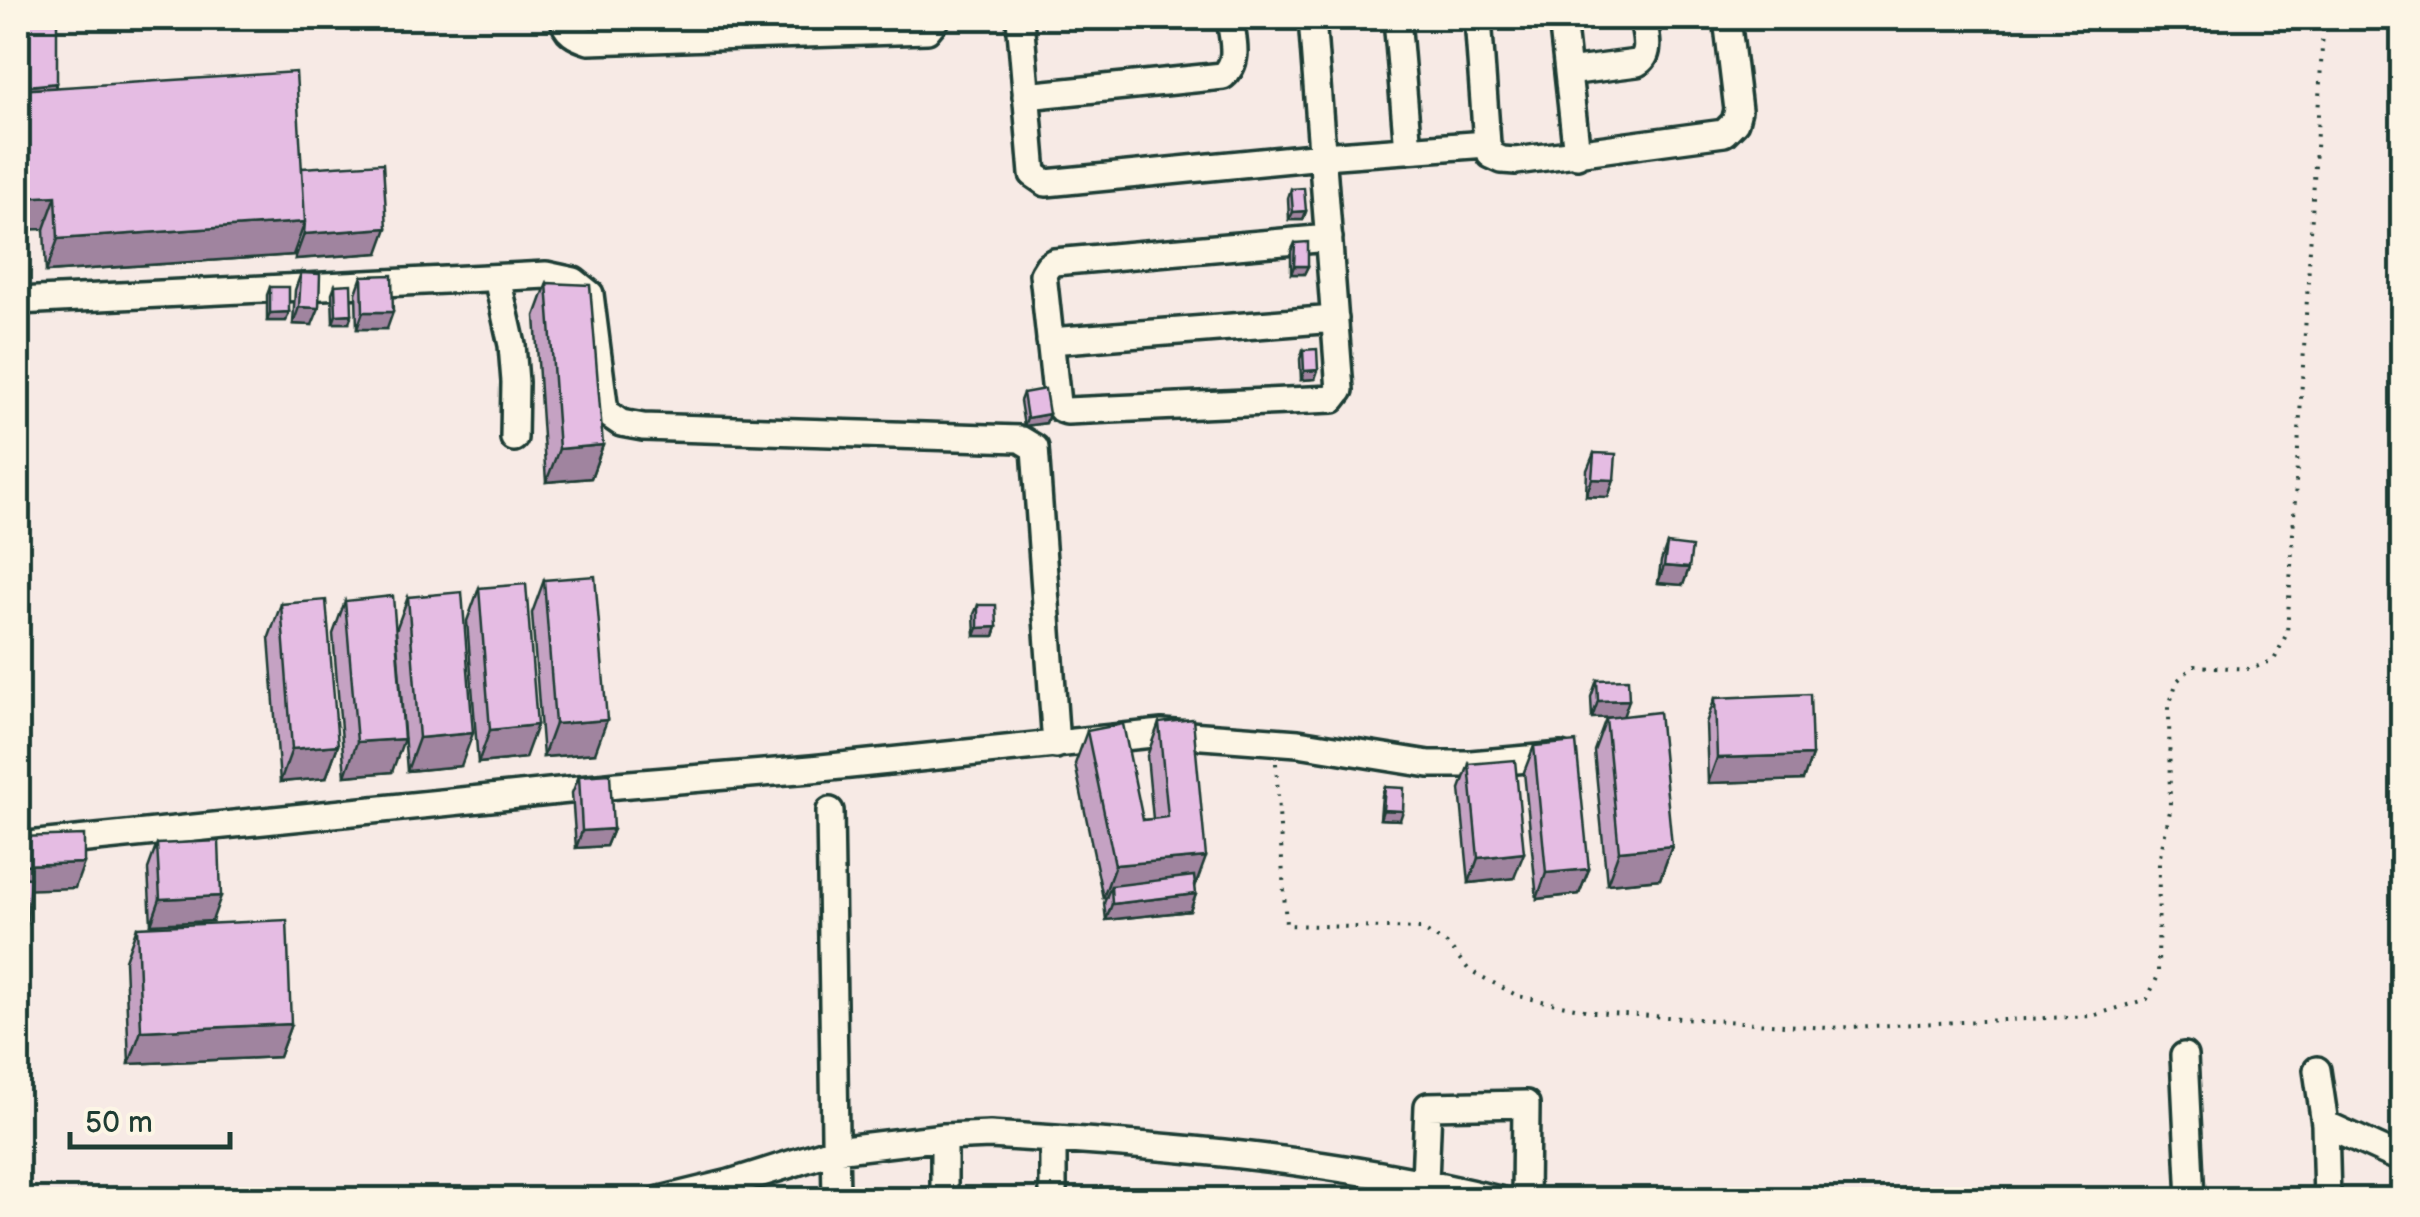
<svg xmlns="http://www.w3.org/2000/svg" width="2420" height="1217" font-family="'Balsamiq Sans',sans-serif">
<rect width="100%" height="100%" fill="#f7eae5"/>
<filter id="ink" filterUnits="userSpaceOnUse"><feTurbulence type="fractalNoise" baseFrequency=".01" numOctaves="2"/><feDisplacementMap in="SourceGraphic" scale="20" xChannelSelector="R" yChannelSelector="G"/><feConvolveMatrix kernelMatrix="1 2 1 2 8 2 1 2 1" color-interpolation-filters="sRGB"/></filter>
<g filter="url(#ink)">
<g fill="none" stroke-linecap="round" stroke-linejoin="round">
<defs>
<path id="minor" d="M564,18C565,32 576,37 589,41L927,30L937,18
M1020,18L1033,174L1046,183L1323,156L1487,144L1491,155L1502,160L1516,161L1724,133L1735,122L1738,110L1727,18
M1312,18L1340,390L1333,399L1067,411L1061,409L1057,403L1043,274L1048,266L1054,262L1329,238
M1397,18L1408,150
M1478,18L1487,144
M1562,18L1577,155
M1568,72L1637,63C1653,55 1645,33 1643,18
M1026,96L1223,76C1241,61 1232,38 1230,18
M497,278L512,345L515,382L514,438
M18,301L546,275L574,281L590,294L605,412L621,423L643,427L1020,439L1035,448L1056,745
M1050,341L1335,319
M830,811L836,1200
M18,846L618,785L811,769L1162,733L1298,743L1429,764H1471L1561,756
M2184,1056L2191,1200
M2317,1070L2325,1124L2327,1200
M2325,1124L2402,1159
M1425,1181L1428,1106L1526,1104L1525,1200
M660,1200L730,1183L835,1150L944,1137L990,1135C1161,1145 1331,1158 1499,1200
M944,1200V1137
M1053,1200V1139"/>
</defs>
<use href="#minor" stroke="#1f3d34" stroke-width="32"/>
<path stroke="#1f3d34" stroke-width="4" stroke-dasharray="2.5 8" stroke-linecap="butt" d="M1276,763L1286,925L1421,929L1447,944L1469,970L1518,996L1594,1012L1828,1028L2092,1016L2147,999L2158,976L2159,861L2170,811L2169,706L2177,681L2194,666L2251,669L2274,660L2287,633L2323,31L2321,18"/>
<use href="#minor" stroke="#fcf5e5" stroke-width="25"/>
</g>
<path fill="#c5a2c3" stroke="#1f3d34" stroke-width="2.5" d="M18,18L57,83L56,88L302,168L378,253L295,259V252L293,255L46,272L44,229Z
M1291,189L1306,211L1303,220H1289L1288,198Z
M1295,243L1308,266L1304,274H1291V251Z
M301,273L312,325L293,324L295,290Z
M362,276L387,329H357L356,293Z
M547,283L603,445L591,478L546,482L535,316Z
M335,285L349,323H333L332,293Z
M270,287L289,312L286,321H267V295Z
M1303,350L1315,379L1301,380L1300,359Z
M1023,393L1049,414L1046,423L1024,426L1020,401Z
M1594,453L1614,480L1608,497L1586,496L1587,470Z
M1667,544L1689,568L1683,585L1658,583L1661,561Z
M544,580L595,753L543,757L532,613Z
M479,588L525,758L478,763L467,621Z
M408,597L461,766L407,771L396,630Z
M345,601L392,772L345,776L333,634Z
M281,604L338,745L326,778L280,782L269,637Z
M978,605L997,627L994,636H975L974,614Z
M1597,680L1623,716L1672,846L1660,879L1607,884L1594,751L1606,718L1610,717L1592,718L1591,697Z
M1715,698L1812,755L1803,780L1708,783L1706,723Z
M1159,723L1196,894L1190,911L1106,920L1104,903L1106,898H1103L1075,764L1087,731L1143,820L1153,819L1147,756Z
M1534,746L1589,869L1579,894L1537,899L1524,772Z
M1469,764L1514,878L1469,883L1460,789Z
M579,776L613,829L606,846L576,848L572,793Z
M1385,787L1400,820L1380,819L1382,795Z
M157,844L212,921L151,924L148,869Z
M137,927L291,1024L279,1057L129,1064L125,960Z"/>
<path fill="#a0849f" stroke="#1f3d34" stroke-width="2.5" d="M57,83L48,109L18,111V87Z
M56,196L44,229L18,230V198Z
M1306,211L1303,220H1289L1293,212Z
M305,222L293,255L46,272L58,239Z
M387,228L378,253L295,259L304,234Z
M1294,266H1308L1304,274H1291Z
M299,307L319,308L312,325L293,324Z
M289,312L286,321H267L270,313Z
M363,312H393L387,329H357Z
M352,314L349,323H333L336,315Z
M1318,370L1315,379L1301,380L1304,371Z
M1049,414L1046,423L1024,426L1027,418Z
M603,445L591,478L546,482L559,449Z
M1592,479L1614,480L1608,497L1586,496Z
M1664,566L1689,568L1683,585L1658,583Z
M997,627L994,636H975L978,628Z
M1629,700L1623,717L1592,718L1598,701Z
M607,720L595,753L543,757L555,724Z
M537,725L525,758L478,763L490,730Z
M473,733L461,766L407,771L419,738Z
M404,739L392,772L345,776L357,742Z
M338,745L326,778L280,782L292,749Z
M1812,755L1803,780L1708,783L1717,758Z
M1383,810L1403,811L1400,820L1380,819Z
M613,829L606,846L576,848L582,831Z
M1672,846L1660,879L1607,884L1619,851Z
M1524,853L1514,878L1469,883L1478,858Z
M1206,857L1194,890L1111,886L1106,898H1103L1115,865Z
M84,863L75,888L18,890V865Z
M1589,869L1579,894L1537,899L1546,873Z
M1196,894L1190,911L1106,920L1112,904Z
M221,896L212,921L151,924L160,899Z
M18,924H27L21,941H18Z
M291,1024L279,1057L129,1064L141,1031Z"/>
<path fill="#e5bce3" stroke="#1f3d34" stroke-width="2.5" d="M18,18H57V83L18,87Z
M296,72L305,222L58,239L56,196L18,198V90Z
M383,163L387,228L304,234L305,222L302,168Z
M1304,188L1306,211L1293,212L1291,189Z
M1308,242V266H1294L1295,243Z
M301,273L320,274L319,308L299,307Z
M392,275L393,312H363L362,276Z
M547,283L590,285L603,445L559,449Z
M351,284L352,314L336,315L335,285Z
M270,287H289V312L270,313Z
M1317,349L1318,370L1304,371L1303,350Z
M1045,389L1049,414L1027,418L1023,393Z
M1594,453L1616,454L1614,480L1592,479Z
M1667,544L1692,547L1689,568L1664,566Z
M595,576L607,720L555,724L544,580Z
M526,584L537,725L490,730L479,588Z
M462,592L473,733L419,738L408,597Z
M393,596L404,739L357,742L345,601Z
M326,600L338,745L292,749L281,604Z
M978,605H996L997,627L978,628Z
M1628,679L1629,700L1598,701L1597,680Z
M1810,694L1812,755L1717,758L1715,698Z
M1659,712L1672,846L1619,851L1606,718Z
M1193,719L1206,857L1115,865L1087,731L1123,724L1143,820L1168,817L1159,723Z
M1576,742L1589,869L1546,873L1534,746Z
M1515,760L1524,853L1478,858L1469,764Z
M610,774L613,829L582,831L579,776Z
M1385,787L1404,788L1403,811L1383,810Z
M84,835V863L18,865V837Z
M219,841L221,896L160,899L157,844Z
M1194,876L1196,894L1112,904L1111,886Z
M18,877L30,878L27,924H18Z
M287,920L291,1024L141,1031L137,927Z"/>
</g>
<rect width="2420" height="1217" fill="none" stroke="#fcf5e5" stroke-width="60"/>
<rect x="30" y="30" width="2360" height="1157" fill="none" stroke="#1f3d34" stroke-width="4" filter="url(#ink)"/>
<path d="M70 1132v15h160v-15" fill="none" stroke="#1f3d34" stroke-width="5"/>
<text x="85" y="1132" font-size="30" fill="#1f3d34" stroke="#fcf5e5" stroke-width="8" paint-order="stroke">50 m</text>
</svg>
